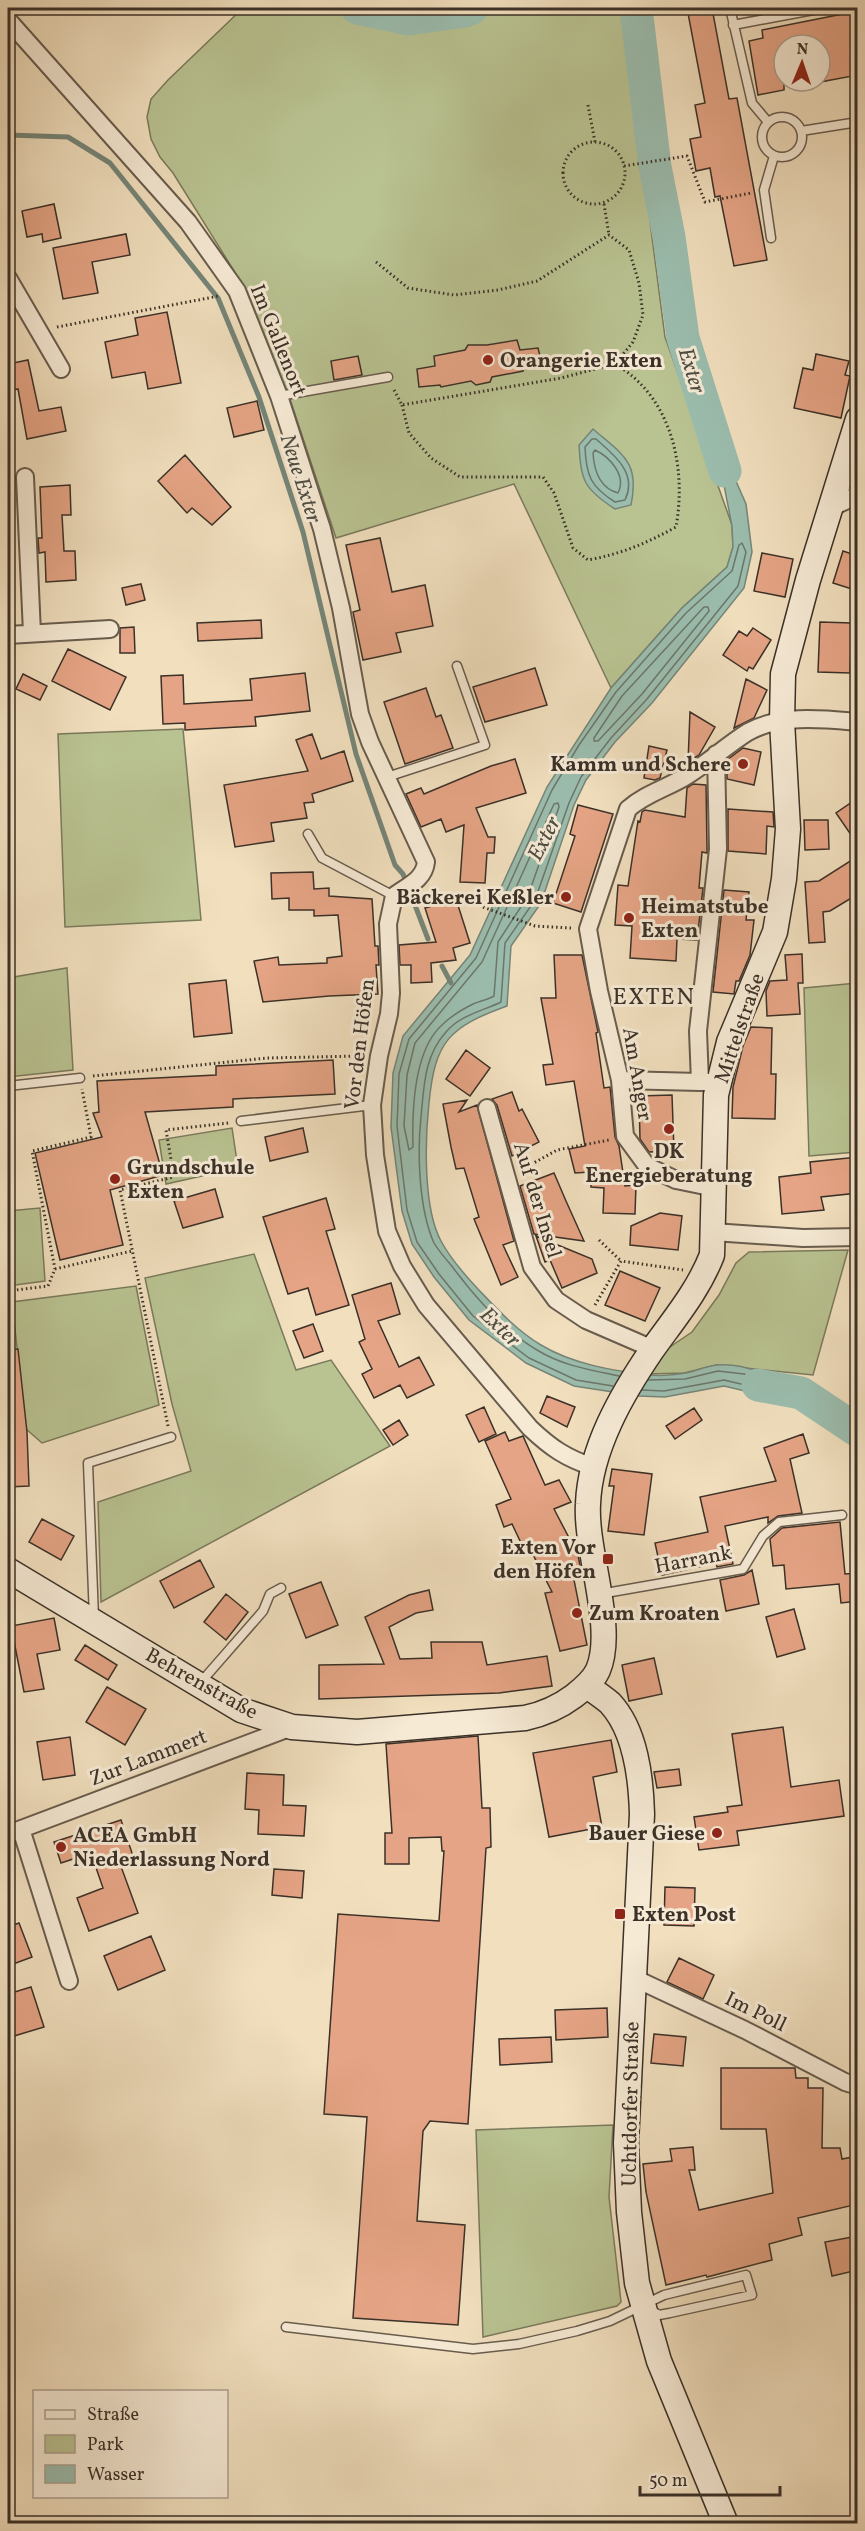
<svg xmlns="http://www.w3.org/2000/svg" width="865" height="2531" font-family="Vollkorn,serif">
<rect width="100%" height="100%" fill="#f1dfbe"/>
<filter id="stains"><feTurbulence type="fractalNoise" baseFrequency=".00333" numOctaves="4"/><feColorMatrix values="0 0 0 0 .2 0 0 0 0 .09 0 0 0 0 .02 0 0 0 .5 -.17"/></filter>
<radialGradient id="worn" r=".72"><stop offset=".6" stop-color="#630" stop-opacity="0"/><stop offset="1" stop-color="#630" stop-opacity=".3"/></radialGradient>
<path fill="#b9c291" stroke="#7a7a5c" stroke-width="1.5" d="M243,8H651L662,119L636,114L665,337L732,525L733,547L727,567L682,608L611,688L514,484L336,538L291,402L246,290L173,173L160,157L151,139L147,117L151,99L168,80Z
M183,729L201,920L65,927L58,734Z
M67,968L73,1070L8,1077V978Z
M857,983V1152L809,1156L804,988Z
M232,1128L238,1168L166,1184L159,1140Z
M40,1208L45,1281L8,1286V1211Z
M848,1250L813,1375L717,1365L684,1373L648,1374L658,1355L692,1332L719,1295L736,1263L749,1252Z
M254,1254L296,1370L331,1360L390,1446L101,1602L98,1502L191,1471L172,1404L145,1278Z
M136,1286L159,1405L42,1443L26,1429L12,1302Z
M613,2125L609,2197L621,2302L617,2306L483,2337L476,2130Z"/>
<path fill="#9bbdae" stroke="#758578" stroke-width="1.5" d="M593,429C623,455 640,462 631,505L615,509C584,489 581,481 579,445Z
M713,429L746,504L752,552L744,588L652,703L615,742L586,780L574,805L541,903L511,946L507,1006C449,1027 435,1041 429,1103C425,1139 423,1208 441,1241C450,1258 464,1274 477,1288C496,1308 517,1331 541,1345C572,1364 614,1371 650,1375C661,1376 675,1375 686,1373C696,1371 706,1366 717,1365C747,1362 776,1379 801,1393L774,1398L724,1386L665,1397L639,1396L574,1386L526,1363L469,1320L434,1277L412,1244L402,1211L391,1127L393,1073L403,1036L470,955L547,787L611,688L682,608L727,567L733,547L732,526Z"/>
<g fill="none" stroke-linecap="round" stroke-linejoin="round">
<path stroke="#6b776b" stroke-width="1.5" d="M592,439H596C614,455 638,473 625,500L615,502C591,487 586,476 585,447Z
M595,450C610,457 627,476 618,493C600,488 594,471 593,453Z
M704,607H708L709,611L642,694L598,741H594V738L622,696Z
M558,803L559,807L528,896L498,942L494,996C487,1000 480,1001 473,1004C463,1009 450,1017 442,1025C413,1051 412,1111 413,1147L409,1150L404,1126L407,1075L415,1043L482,962L554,804Z
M613,1386L576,1380L529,1358L473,1316L439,1274L417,1242L407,1210L397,1126L399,1074L409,1039L476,958L552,790L579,745L616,692L686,613L732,571L739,545L742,543L746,552L738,586L647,699L611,738L581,777L569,803L535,900L505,943L501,1002C483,1011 460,1015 446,1032C424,1056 424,1087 421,1117C417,1153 419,1210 434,1243C438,1250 445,1258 451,1265C474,1296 503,1330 537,1350C563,1366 591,1370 619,1376
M642,1390L664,1391L724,1380L774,1392L778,1389L772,1383L744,1374L718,1371L685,1379L648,1380"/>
<path stroke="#758578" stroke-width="5" d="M8,135L68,137L110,163L218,298L259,397L303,532L356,754L395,865L403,874L428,939
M442,966L451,983"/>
<path stroke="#9bbdae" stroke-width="33" d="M357,8L409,19L465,11L472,8
M636,8L655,167L669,237L683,338L725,471
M758,1385L801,1393L858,1431"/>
</g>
<path fill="#e5a485" stroke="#3b3128" stroke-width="1.5" d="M687,8H712L729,99L737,98L767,260L734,266L720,196L715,197L710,168L696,171L690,139L701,137L695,105L705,103Z
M858,11V75L820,82V45H784V90L758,95L749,41L763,38L762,30Z
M54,204L61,238L43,242L42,234L27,237L22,211Z
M126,234L130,255L92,262L98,293L63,299L53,248Z
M167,312L181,383L148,389L145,372L112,378L105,342L138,335L135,318Z
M517,340L520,350L538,348L542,364L524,368L523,371L492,377L490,382L476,385L471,381L441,387L440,385L419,387L417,369L435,366L434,356L465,350L468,345H487Z
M816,354L849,361L845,375L850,376L841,418L794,408L803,368L813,370Z
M358,356L362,375L334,380L331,361Z
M28,360L39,411L61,407L66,431L27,439L18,389L8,391V364Z
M257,401L264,430L234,437L227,408Z
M185,455L231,507L212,525L192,508L187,513L158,481Z
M70,485L71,515H62L64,551H75L76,580L46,582L45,552L39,553L38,538H42L40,487Z
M380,538L392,592L425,585L433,626L396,633L401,652L363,660L353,612L360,610L346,545Z
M843,551L858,556V591L833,583Z
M762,553L793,559L785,597L754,591Z
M141,584L145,600L126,605L122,588Z
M261,620L262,638L198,641L197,623Z
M820,622L852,623L850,673L818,672Z
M134,627L135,653H120V628Z
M753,628L771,640L753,669L749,667L747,671L723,655L739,631L747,636Z
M68,649L126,677L110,710L52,681Z
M535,668L547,705L485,722L473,687Z
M305,673L310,711L255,717L256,726L185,730V723L163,724L161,676L183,675L184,704L252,700L250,679Z
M23,674L47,686L40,700L16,689Z
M746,679L767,690L754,718L734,728Z
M426,688L436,717L441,715L453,748L405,764L384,702Z
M690,712L715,727L699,755L688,762Z
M312,734L321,759L344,751L353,781L312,794L314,802L304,803L307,818L271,823L274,841L235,847L224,785L308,771L296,740Z
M649,746L667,750L660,778L655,780L644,778Z
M743,748L761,752L754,785L727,779V760Z
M515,759L526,793L476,808L488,837H495L494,853H487L485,883L460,882L464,825L446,832L441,819L421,827L406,794L421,788L424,794L491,766Z
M693,784L706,785L707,849V853L702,852L699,888H703L697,940L677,939L676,961L630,958L632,926L615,925L618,885L628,886L638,821L640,822L642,812L645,810L685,817L687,788Z
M858,798V845L836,813Z
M578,805L613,814L581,912L553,903L575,836L570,834Z
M728,809L773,812L774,827L767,826L766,854L728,851Z
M804,820H828L829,849L805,850Z
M858,856V894L830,911L823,912L825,942L809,943L805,882L819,881Z
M313,872L314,889L329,888V896L372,899L375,946H378L379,965H376L378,994L329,996L263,1002L254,961L278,957L279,965L327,963V958L342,956L338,915L314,916V910H289V898L272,899L271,873Z
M724,890L749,892L746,920H754L750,955L739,981H736L734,994L713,992Z
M456,899L470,943L453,948L456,960L431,963L432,982L411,983V965H400L399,945L436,942L425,908Z
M802,954L803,983H798L800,1014L767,1016L766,991L770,981L787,980L785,955Z
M554,955H582L598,1032L596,1033L604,1088L610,1087L615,1137L619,1146L625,1186L636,1185L635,1214L603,1213L604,1188L591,1187V1172L575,1173L569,1149L585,1146L574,1081L546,1085L543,1065L553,1064L541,998H556Z
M226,980L232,1033L194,1037L189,984Z
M751,1027L772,1028L771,1074H776L775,1119L732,1118L733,1087L743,1046Z
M466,1050L490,1068L470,1096L446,1079Z
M333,1060L335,1094L233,1099V1107L145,1112L163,1175L110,1190L123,1245L60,1260L35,1153L102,1137L93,1113L99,1112L97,1081L216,1075V1066Z
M512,1092L519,1111L522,1109L539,1142L512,1156L497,1105L492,1099Z
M672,1095L674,1151L649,1152L640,1139L639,1096Z
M467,1100L459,1112L477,1105L514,1241L503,1245L518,1277L501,1285L474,1219L479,1217L464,1168L456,1169L451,1147L443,1104Z
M303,1128L308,1152L270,1161L265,1137Z
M858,1157V1193L821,1197L824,1210L782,1214L779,1177L811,1173L810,1162Z
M554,1173L566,1201L584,1241L534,1234L520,1186Z
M215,1189L223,1217L183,1228L174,1201Z
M326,1198L335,1229L326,1231L349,1305L316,1315L308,1288L288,1294L263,1217Z
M660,1213L682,1216L678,1250L630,1245L631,1226Z
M536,1236L592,1259L597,1273L562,1288L550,1260L545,1262Z
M620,1271L660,1288L645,1321L605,1305Z
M391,1283L400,1314L378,1321L399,1367L419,1357L434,1385L407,1398L400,1385L374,1398L362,1374L372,1369L359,1342L365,1339L352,1295Z
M313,1324L323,1351L304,1358L293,1331Z
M18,1349L27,1432L29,1486L8,1487V1350Z
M547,1396L575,1407L567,1427L540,1413Z
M484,1407L496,1434L479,1442L466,1415Z
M694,1408L702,1420L675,1439L666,1426Z
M399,1420L408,1435L393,1445L383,1430Z
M505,1432L509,1441L523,1436L545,1485L559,1480L571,1502L554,1509L578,1555L582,1576L574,1580L587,1645L560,1651L545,1593L552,1592L528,1545L523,1547L512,1524L504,1527L496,1505L511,1499L485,1441Z
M803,1434L809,1453L790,1459L802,1513L778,1516L768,1523V1517L725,1526L733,1564L717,1567L716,1563L662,1575L655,1543L708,1532L700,1497L776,1481L764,1448Z
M612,1469L652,1474L644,1535L608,1531L614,1486H609Z
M42,1519L74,1536L61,1560L29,1542Z
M840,1522L845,1574L858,1573V1601L841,1603L839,1584L786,1589L784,1565L773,1566L770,1539L782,1528Z
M200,1560L214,1587L174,1608L160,1581Z
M752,1570L759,1604L726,1611L720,1580L744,1575Z
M321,1582L338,1625L306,1638L289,1594Z
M429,1590L433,1610L416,1613L389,1627L400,1659L432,1658L431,1642H482L487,1665L547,1656L552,1686L499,1693L319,1699V1665L384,1664L365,1617L409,1595Z
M226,1594L248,1612L226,1640L204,1622Z
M794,1609L805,1649L777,1657L766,1617Z
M54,1618L60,1650L37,1654L44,1689L24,1692L11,1626Z
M85,1645L117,1665L108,1680L75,1660Z
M654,1658L662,1694L629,1701L622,1665Z
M107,1687L146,1709L125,1745L86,1722Z
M783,1727L791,1787L839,1780L844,1816L737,1831L739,1845L699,1850L694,1817L728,1812L727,1807L742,1805L732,1734Z
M478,1736L482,1808H490L491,1847L486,1848L468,2124L430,2121L423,2131L417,2221L465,2225L458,2325L353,2318L367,2117L324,2114L338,1914L439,1921L444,1851H442L441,1837L409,1838V1864H385V1833H392L386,1744Z
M70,1737L75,1775L43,1780L37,1742Z
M611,1740L617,1772L593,1777L602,1827L549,1837L533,1753Z
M679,1769L681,1785L657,1788L654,1772Z
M247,1773L284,1775L283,1805L306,1806L304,1836L258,1834L259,1810L245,1809Z
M121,1820L133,1856L119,1861L138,1913L89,1931L77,1898L103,1888L91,1853L61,1863L54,1842Z
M274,1869L304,1871L302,1898L272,1895Z
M665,1887L695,1888L694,1926L664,1925Z
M19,1923L32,1957L8,1966V1927Z
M151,1936L165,1970L118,1990L104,1956Z
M679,1958L714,1975L703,1999L667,1982Z
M31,1987L44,2027L14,2036L8,2017V1994Z
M607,2008L608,2037L556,2040L555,2010Z
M654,2034L686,2037L683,2066L651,2063Z
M551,2037L552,2062L500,2065L499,2039Z
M721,2068H795L796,2078H808V2088H823L822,2148H840L842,2159L858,2156V2204L798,2218L802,2235L769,2244L772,2260L707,2277L706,2275L666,2285L646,2192L643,2164L672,2161L670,2149L693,2147L695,2170H689L699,2210L773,2193L766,2129H721Z
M858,2236V2270L832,2276L825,2242Z"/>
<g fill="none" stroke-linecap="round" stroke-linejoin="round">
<defs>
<path id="lane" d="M730,8L752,103L768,122
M733,25L824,8
M762 137a20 20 0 1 1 40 0a20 20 0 1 1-40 0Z
M801,131L858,122
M771,238L764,190L774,156
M279,396L388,377
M387,777L485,745L457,666
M308,834L322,858L394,896
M8,1086L80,1078
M241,1121L372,1105
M600,1594L743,1569L763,1536L779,1522L842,1515
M94,1618L88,1463L171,1437
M201,1682L263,1611L270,1594L281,1588
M286,2327L473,2349L519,2344L577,2331L610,2321L664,2295L746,2275L752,2295L670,2313L659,2315L649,2309"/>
<path id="street" d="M8,20L188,222L237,291L279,396L322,529L341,608L360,714L370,742L426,862C424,880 407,886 394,896L388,924L391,993L389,1014L379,1056L372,1105L375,1155L387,1231L402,1266L426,1305L530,1428C551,1448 566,1458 593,1467
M8,278L61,369
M25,477L32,633
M830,508L854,497L858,489
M8,635L110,629
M716,754L718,849L698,1031L700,1082H719
M620,1080L700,1082
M487,1108L532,1267L556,1300L586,1320L653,1349
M715,1188L676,1180L647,1166L625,1136L620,1080L599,991L588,929L628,809C646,793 668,788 688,775C709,762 727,745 748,732C780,714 823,719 858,722
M713,1232L803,1238L858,1237
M21,1829L69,1981
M8,1834L292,1727
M634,1978L745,2030L845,2082L858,2086"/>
<path id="secondary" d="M8,1570L241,1710L292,1727L357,1732L525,1718C544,1714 558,1708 574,1696C583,1689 593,1681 598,1670C616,1628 585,1551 588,1504C590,1449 622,1394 652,1350C674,1319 698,1291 712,1255L716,1095L729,1042L775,932L784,879L788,829L782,721L783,674L808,580L858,419
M587,1686C594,1691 603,1697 610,1703C636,1731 641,1778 642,1814L626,2143L629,2212L637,2283L659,2361L726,2524"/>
</defs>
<use href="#lane" stroke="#685c4e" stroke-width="11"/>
<use href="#street" stroke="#685c4e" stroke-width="20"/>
<use href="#secondary" stroke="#3b3128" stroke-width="27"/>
<path stroke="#3b3128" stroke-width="3" stroke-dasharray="1.5 3" stroke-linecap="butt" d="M588,105L595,142
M563 173a31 31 0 1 1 62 0a31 31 0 1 1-62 0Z
M624,166L687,156L705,202L751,193
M604,204L609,235
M376,262L408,288L454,295L498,290L537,281L609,235L629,250L639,283L643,315L633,342L615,364L561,378L402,405L393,388
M57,327L219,296
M402,405L409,433L431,458L460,477H543L554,493L573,548L588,560C621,554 647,543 676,527C687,466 671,396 615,364
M483,907L535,926L571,928
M93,1076L267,1058L361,1056
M523,1169L557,1150L609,1140
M599,1240L621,1261
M55,1269L132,1251
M8,1291L48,1286L55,1269L32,1151L91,1137L82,1089
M595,1305L621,1261L683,1270
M168,1426L120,1190L174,1177L166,1130L229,1123"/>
<use href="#lane" stroke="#f6ead5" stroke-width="8"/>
<use href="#street" stroke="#f6ead5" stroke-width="16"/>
<use href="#secondary" stroke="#f6ead5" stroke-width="24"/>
</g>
<g fill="#8f2418" stroke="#f6ead5" stroke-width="2">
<circle cx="488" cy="360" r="6"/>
<circle cx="743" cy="764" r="6"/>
<circle cx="566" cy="897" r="6"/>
<circle cx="629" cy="918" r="6"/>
<circle cx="669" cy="1129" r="6"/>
<circle cx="115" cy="1179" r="6"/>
<rect x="602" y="1553" width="12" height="12" rx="3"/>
<circle cx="577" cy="1613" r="6"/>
<circle cx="717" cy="1833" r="6"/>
<circle cx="61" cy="1847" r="6"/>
<rect x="614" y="1908" width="12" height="12" rx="3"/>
</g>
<g text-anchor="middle" stroke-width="6" stroke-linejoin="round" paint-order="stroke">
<g font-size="21" fill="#3b3128" stroke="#f6ead5">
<text transform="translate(279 340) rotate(68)" y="7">Im Gallenort</text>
<text transform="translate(739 1028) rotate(-71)" y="7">Mittelstraße</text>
<text transform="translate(359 1044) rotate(-83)" y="7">Vor den Höfen</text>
<text transform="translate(638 1074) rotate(80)" y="7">Am Anger</text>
<text transform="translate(538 1200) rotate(73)" y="7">Auf der Insel</text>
<text transform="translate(693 1559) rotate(-11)" y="7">Harrank</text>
<text transform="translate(202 1683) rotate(29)" y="7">Behrenstraße</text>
<text transform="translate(148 1757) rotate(-21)" y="7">Zur Lammert</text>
<text transform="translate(756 2011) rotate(26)" y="7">Im Poll</text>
<text transform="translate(630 2104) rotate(-89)" y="7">Uchtdorfer Straße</text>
</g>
<g font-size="21" font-weight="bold" fill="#3b3128" stroke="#f6ead5" text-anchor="start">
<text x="500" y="367">Orangerie Exten</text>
<text x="731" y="771" text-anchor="end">Kamm und Schere</text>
<text x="554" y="904" text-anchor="end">Bäckerei Keßler</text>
<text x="641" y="913">Heimatstube<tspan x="641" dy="24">Exten</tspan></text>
<text x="669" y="1158" text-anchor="middle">DK<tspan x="669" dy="24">Energieberatung</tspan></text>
<text x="127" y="1174">Grundschule<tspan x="127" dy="24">Exten</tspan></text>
<text x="596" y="1554" text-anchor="end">Exten Vor<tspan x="596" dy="24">den Höfen</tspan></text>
<text x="589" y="1620">Zum Kroaten</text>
<text x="705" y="1840" text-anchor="end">Bauer Giese</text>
<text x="73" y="1842">ACEA GmbH<tspan x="73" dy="24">Niederlassung Nord</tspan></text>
<text x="632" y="1921">Exten Post</text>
</g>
<g font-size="22" font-style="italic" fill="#4e4d43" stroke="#f6ead5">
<text transform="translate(693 370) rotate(73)" y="8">Exter</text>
<text transform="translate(302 478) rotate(72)" y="8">Neue Exter</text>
<text transform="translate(543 838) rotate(-63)" y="8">Exter</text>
<text transform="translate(501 1326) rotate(44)" y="8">Exter</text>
</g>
<g font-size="24" letter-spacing="1.5" fill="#3b3128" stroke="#f6ead5">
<text x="654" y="1004">EXTEN</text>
</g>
</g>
<rect width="865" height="2531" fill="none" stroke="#f1dfbe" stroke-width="30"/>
<rect x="9" y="9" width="847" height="2513" fill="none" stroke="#3b3128" stroke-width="3"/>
<rect x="15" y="15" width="835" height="2501" fill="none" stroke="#3b3128" stroke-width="1.5"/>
<rect x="33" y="2390" width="195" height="108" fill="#f6ead5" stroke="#aba090" stroke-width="1.5"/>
<rect x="45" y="2410" width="30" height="9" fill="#f6ead5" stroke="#aba090" stroke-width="1.5"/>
<text x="87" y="2420" font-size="18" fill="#3b3128">Straße</text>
<rect x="45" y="2435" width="30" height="18" fill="#b9c291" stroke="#aba090" stroke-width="1.5"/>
<text x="87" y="2450" font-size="18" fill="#3b3128">Park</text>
<rect x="45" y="2465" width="30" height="18" fill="#9bbdae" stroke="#aba090" stroke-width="1.5"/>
<text x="87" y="2480" font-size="18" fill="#3b3128">Wasser</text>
<g transform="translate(802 63) rotate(2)"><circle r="28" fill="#f6ead5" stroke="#aba090" stroke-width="1.5"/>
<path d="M0-4.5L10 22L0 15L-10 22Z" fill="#8f2418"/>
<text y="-9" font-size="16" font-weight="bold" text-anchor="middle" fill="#3b3128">N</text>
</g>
<path d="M640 2486v9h140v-9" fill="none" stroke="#3b3128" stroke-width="3"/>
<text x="649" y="2486" font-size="18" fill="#3b3128" stroke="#f6ead5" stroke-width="4.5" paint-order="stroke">50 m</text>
<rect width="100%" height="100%" filter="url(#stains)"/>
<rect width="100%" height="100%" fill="url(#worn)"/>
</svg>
